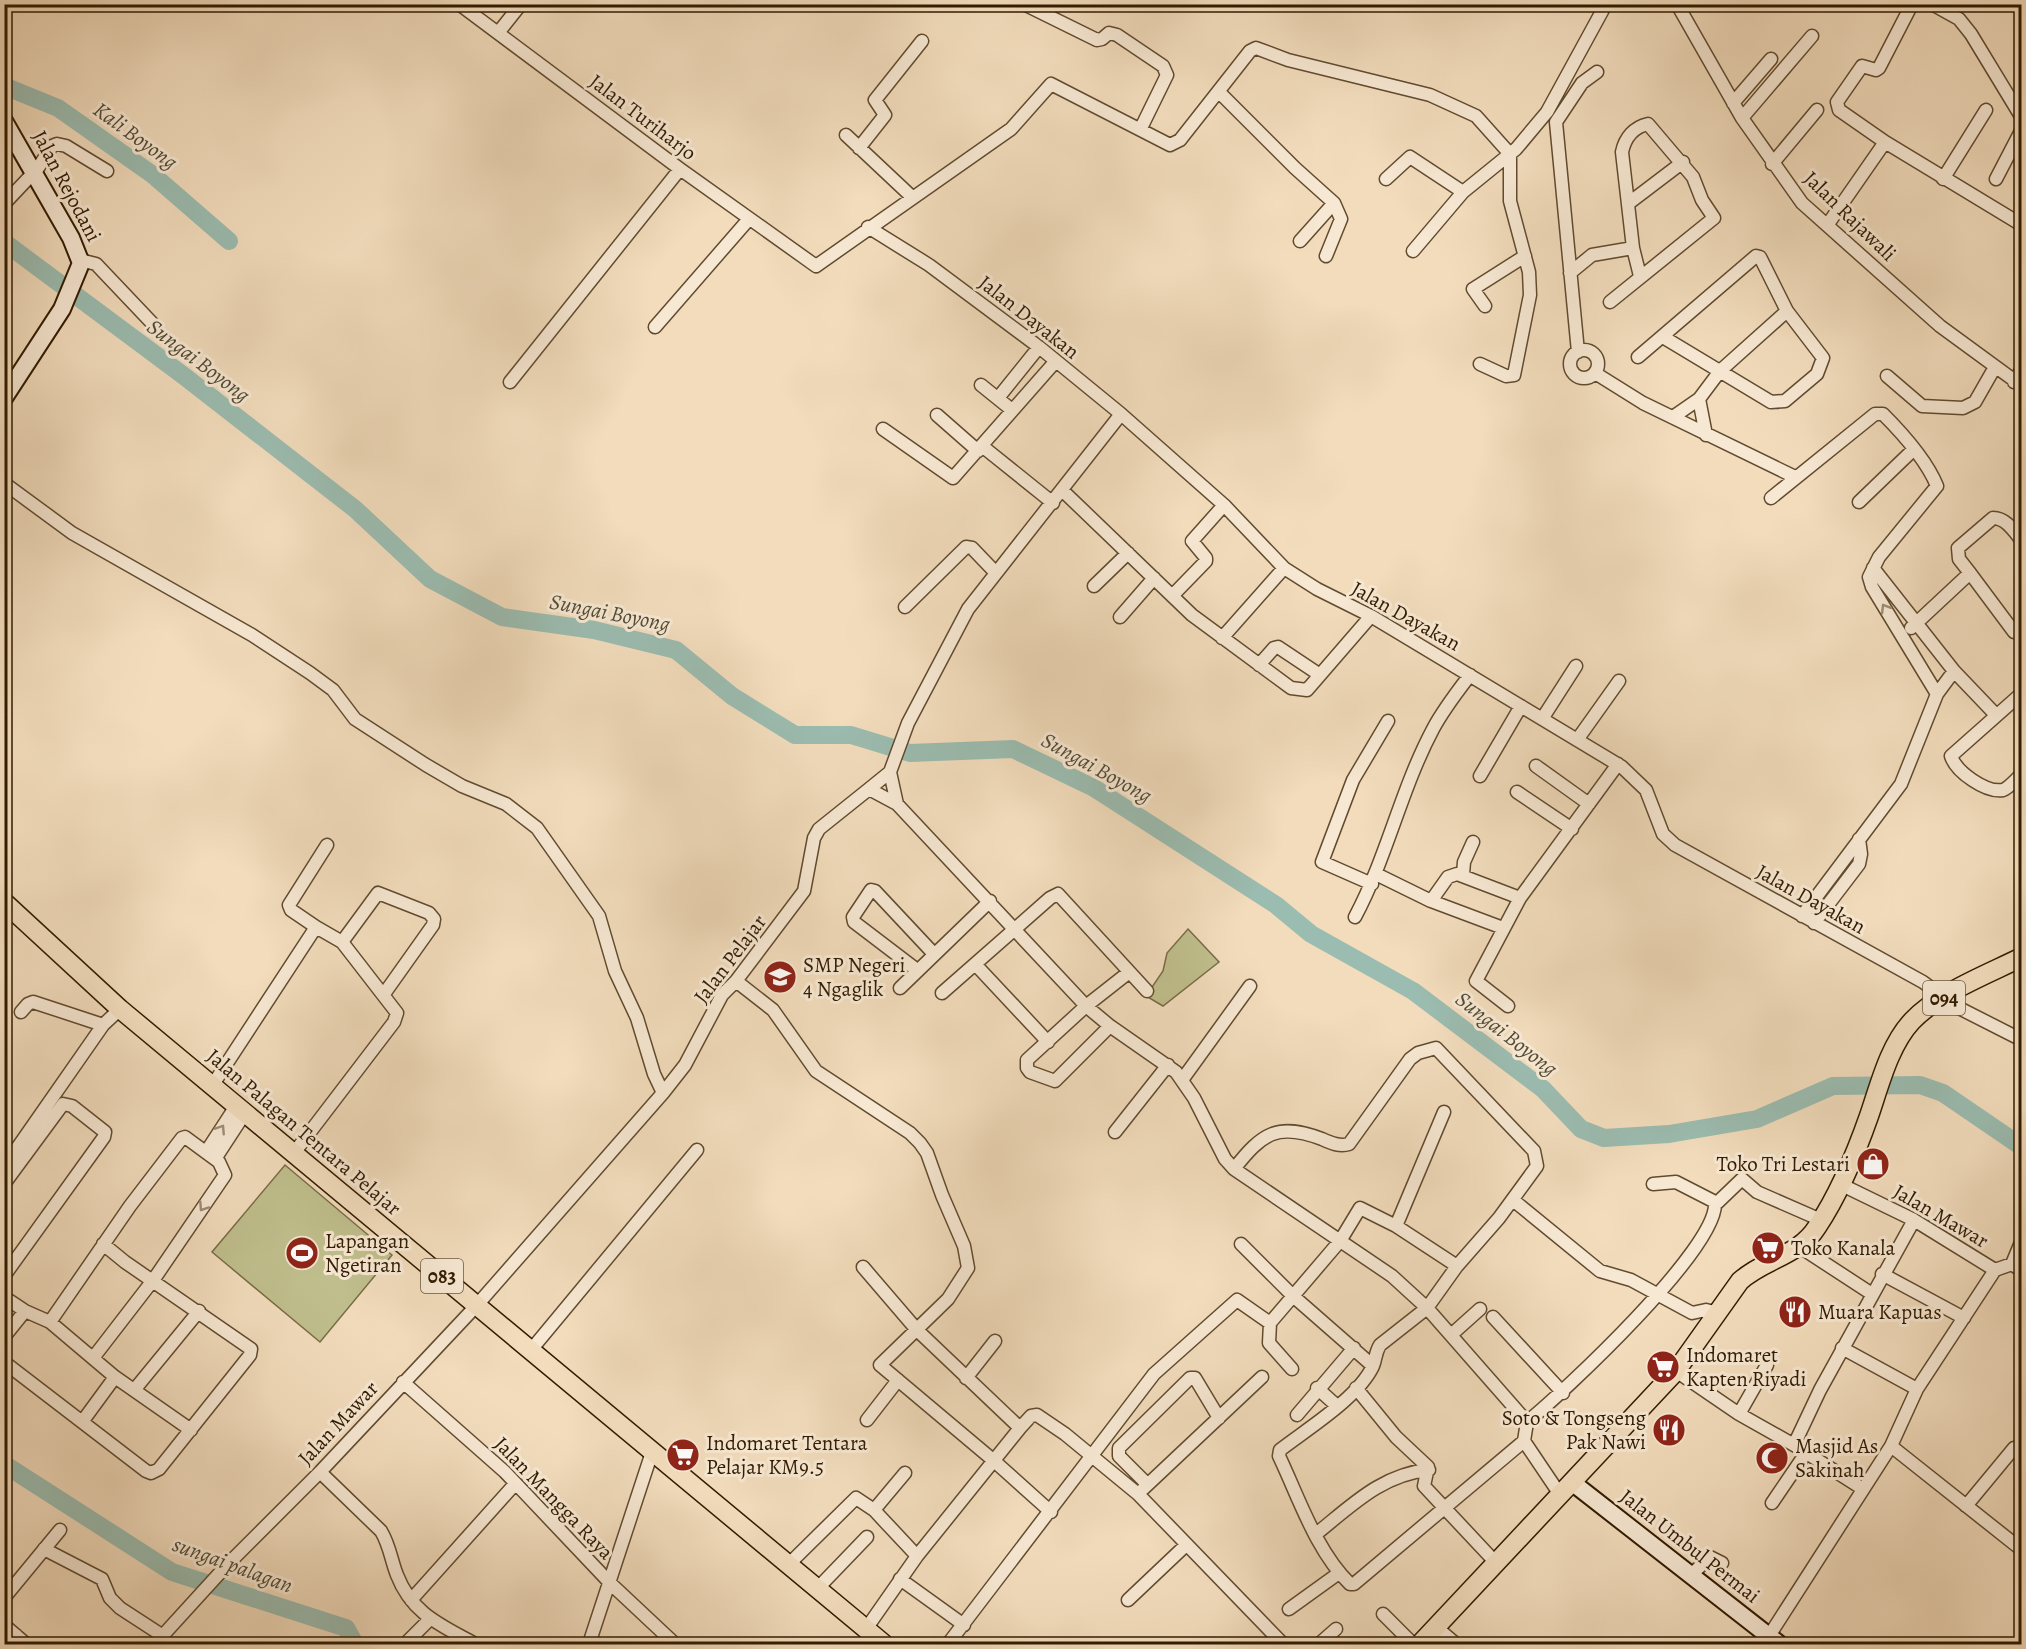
<svg xmlns="http://www.w3.org/2000/svg" width="2026" height="1649" font-family="Alegreya,serif">
<rect width="100%" height="100%" fill="#f2dcbc"/>
<filter id="stains"><feTurbulence type="fractalNoise" baseFrequency=".00333" numOctaves="4"/><feColorMatrix values="0 0 0 0 .2 0 0 0 0 .09 0 0 0 0 .02 0 0 0 .5 -.17"/></filter>
<radialGradient id="worn" r=".72"><stop offset=".6" stop-color="#630" stop-opacity="0"/><stop offset="1" stop-color="#630" stop-opacity=".3"/></radialGradient>
<path fill="#c0bf8d" stroke="#786d46" stroke-width="1.5" d="M1188,929L1219,962L1163,1006L1146,996L1163,971L1167,953Z
M285,1165L392,1255L320,1342L212,1252Z"/>
<g fill="none" stroke-linecap="round" stroke-linejoin="round">
<path stroke="#9bbcb0" stroke-width="18" d="M4,86L58,108L153,175L229,241
M4,242L184,376L355,509L430,579L502,617L594,630L676,650L732,696L795,735H851L910,753L1013,749L1094,788L1276,905L1311,934L1413,991L1543,1089L1581,1129L1604,1138L1669,1134L1757,1119L1833,1086L1920,1085L1943,1093L2022,1147
M4,1464L172,1572L346,1628L355,1644"/>
<defs>
<path id="minor" d="M459,4L680,169L816,266L1011,129L1051,84L1170,145L1180,140L1250,51L1256,48L1288,60L1430,95L1476,116L1510,154V201L1529,272L1530,295L1514,375L1506,376L1480,364
M1024,4L1097,40L1102,39L1109,33L1117,35L1163,66L1167,75L1141,128
M1677,4L1742,118L1802,203L1940,326L2022,386
M1932,4L1959,19L1971,34L2022,118
M498,33L521,4
M1219,92L1295,168L1334,203L1341,219L1326,256
M1733,103L1771,59
M1742,118L1812,36
M846,135L912,197
M1885,142L1839,110L1837,102L1862,66L1876,70L1879,68L1912,4
M859,148L885,115L875,100L922,41
M1772,164L1817,110
M1386,179L1410,157L1463,192
M1943,179L1986,110
M1996,179L2022,129
M1629,203L1683,162
M4,204L38,168L52,146L57,144L66,146L107,171
M1828,224L1885,142L2022,225
M868,227L929,265L1039,347L1121,414L1224,505L1284,568L1317,589L1371,616L1622,767L1646,790L1663,834L1675,845L1923,982L1957,1007L2022,1040
M1300,241L1334,203
M1413,251L1463,192L1516,149L1547,112L1606,4
M80,260L96,264L152,323
M1570,273L1592,255L1633,248
M1610,302L1714,218L1702,200L1693,177L1648,124C1634,127 1625,138 1622,152L1633,248L1640,276
M1485,306L1473,289L1525,256
M655,327L749,219
M1570 364a14 14 0 1 1 28 0a14 14 0 1 1-28 0Z
M1578,352L1556,122L1582,83L1597,72
M1638,357L1756,256L1760,257L1787,311L1823,358L1817,374L1785,401L1771,402L1663,337
M1595,373L1643,403L1795,477
M1887,376L1922,406L1963,408L1975,402L1995,367
M510,382L680,169
M2014,382L2022,369
M981,385L1012,410
M998,398L1039,347
M1699,399L1706,435
M937,415L978,451
M1673,417L1699,399L1720,371L1787,311
M883,429L953,478L1055,362
M982,446L1053,503
M4,483L72,533L252,635L310,673L333,690L355,719L426,765L462,786L506,804L537,828L599,916L615,971L637,1018L654,1074L663,1093
M1063,491L1192,615L1291,688L1307,690L1371,616
M1771,498L1875,414H1883C1903,434 1926,459 1937,486L1879,557L1869,577L1872,587L1937,694
M1859,502L1913,450
M1873,568L1954,671L1996,715
M1970,573L1959,559L1958,548L1993,518C2006,518 2014,531 2022,541
M1094,586L1128,553
M1172,596L1206,561V558L1192,541L1224,505
M905,607L966,547L972,548L995,572
M1120,617L1154,578
M1911,628L1970,573L2014,632H2022
M1222,638L1284,568
M1259,665L1274,648L1278,647L1320,675
M2022,693L1951,756C1956,772 1986,793 2003,790C2009,788 2017,778 2022,774
M1542,719L1576,666
M1577,740L1619,681
M1536,766L1589,804
M890,772L897,804
M1480,776L1521,706
M869,789L890,772L908,723L968,609L1121,414
M1517,792L1572,829
M1376,874L1431,901L1503,928
M1463,874L1464,862L1473,842
M1372,884L1322,862L1353,780L1388,721
M1431,901L1448,877L1457,874L1520,898
M1802,916L1901,784L1937,694L1954,671
M1355,917C1387,857 1401,789 1433,729C1443,710 1457,692 1470,675
M1814,923L1859,864L1861,854L1859,839
M316,927L291,910L289,905L327,845
M342,942L378,893L429,913L434,919L433,925L384,994
M975,964L1048,1042
M917,970L854,922L853,917L871,890L875,891L934,954
M736,981L773,1010L816,1071L910,1133L920,1143L927,1153L942,1195L964,1246L968,1268L948,1299L880,1365L993,1460L1051,1512
M900,988L990,901
M942,993L1050,898L1058,894L1147,991
M1508,1006L1476,981L1520,898L1618,764
M21,1012L28,1004L33,1002L103,1025
M1110,1026L1055,1081L1030,1072L1027,1068V1060L1086,1006L1128,973
M1182,1080L1250,986
M212,1086L316,927L342,942L397,1013L394,1022L294,1153
M1115,1132L1168,1065
M206,1152L236,1106
M215,1159L245,1113
M4,1167L103,1025L120,1009
M1234,1169C1262,1133 1278,1122 1322,1139C1331,1143 1340,1147 1349,1144L1410,1059L1418,1053L1436,1048L1534,1151L1537,1166L1499,1218L1457,1266L1427,1308L1380,1345C1375,1353 1376,1359 1373,1366C1358,1398 1307,1429 1280,1450L1279,1456C1299,1498 1316,1551 1350,1584H1354L1524,1441
M4,1184L63,1104L72,1106L105,1132L104,1137L4,1276
M1653,1184L1676,1182L1717,1203L1742,1179L1757,1192L1821,1220
M1840,1184L1914,1220L1995,1270
M1513,1200L1600,1271L1631,1280L1692,1313L1706,1310L1718,1313
M1396,1226L1444,1112
M1241,1244L1293,1296L1373,1366
M1800,1247L1872,1294
M2012,1264L2022,1240
M863,1267L917,1330L1020,1428L1031,1416L1037,1415L1065,1434L1138,1494L1283,1644
M1995,1270L2012,1264L2022,1271
M1882,1274L1964,1318
M4,1297L25,1311L50,1322L115,1377L191,1430
M1493,1317L1563,1393
M50,1322L130,1206L182,1138L185,1137L219,1162L225,1175L154,1279L93,1358
M1270,1323L1269,1343L1292,1369
M1451,1335L1480,1309
M4,1337L25,1311
M1842,1348L1917,1389
M531,1350L697,1150
M4,1362L146,1471L151,1473L159,1469L250,1355L251,1349L125,1262L103,1244
M1676,1371L1739,1414L1794,1445L1820,1390L1914,1220
M966,1378L995,1341
M403,1382L505,1472L611,1584L675,1644
M1317,1388L1337,1406
M1356,1388L1396,1437L1428,1467L1424,1486L1497,1564
M135,1389L199,1311
M1739,1414L1767,1365
M1297,1415L1354,1348
M867,1420L898,1380
M82,1422L115,1377
M1527,1422C1564,1392 1718,1248 1715,1203
M1794,1445L1863,1489
M1891,1446L2022,1550
M320,1472L381,1531C390,1546 391,1560 397,1575C412,1614 441,1625 475,1644
M1147,1484L1119,1456V1448L1190,1378H1195L1219,1418
M1143,1489L1262,1377
M1772,1503L1806,1453
M1966,1506L2014,1448
M874,1510L905,1473
M1316,1534C1351,1506 1382,1474 1429,1470
M44,1549L102,1579L110,1598L120,1608L163,1636
M788,1565L856,1498L874,1510L917,1556
M1691,1575L1710,1557L1722,1563
M900,1579L964,1625
M817,1589L867,1537
M4,1598L60,1530
M411,1600L515,1484
M1128,1600L1185,1546
M1289,1609L1339,1573
M1383,1614L1413,1644
M4,1625L26,1644
M1436,1627L1456,1644
M866,1629L917,1556L1020,1428
M1769,1636L1891,1446L1917,1389L1995,1270
M8,1644L16,1635
M155,1644L227,1565L320,1472L477,1305L663,1093L685,1065L722,995L736,981L804,891L814,838L819,829L869,789L897,804L1086,1006L1110,1026L1176,1072L1194,1098L1225,1159L1234,1169L1392,1276L1427,1308L1527,1422L1524,1441L1561,1496
M405,1644L429,1620
M589,1644L653,1449
M948,1644L1154,1374L1237,1300L1270,1323L1340,1241L1360,1208L1396,1226L1457,1266
M1319,1644L1336,1629"/>
<path id="secondary" d="M4,121L71,238L81,263L62,309L4,398
M1573,1483L1779,1644"/>
<path id="primary" d="M4,902L120,1009L884,1644
M1420,1644L1676,1371L1740,1281C1764,1259 1799,1256 1817,1227C1839,1194 1856,1153 1869,1116C1880,1084 1889,1046 1912,1021C1940,992 1986,975 2022,957"/>
</defs>
<use href="#minor" stroke="#614b2f" stroke-width="15"/>
<use href="#secondary" stroke="#311b00" stroke-width="20"/>
<use href="#primary" stroke="#311b00" stroke-width="21"/>
<use href="#minor" stroke="#f7e8d3" stroke-width="12"/>
<use href="#secondary" stroke="#f7e8d3" stroke-width="16"/>
<use href="#primary" stroke="#f2dcbc" stroke-width="18"/>
</g>
<defs><path id="oneway-chevron" d="M-2-3.5L2.5 0L-2 3.5" fill="none" stroke-width="1.6" stroke-linecap="round" stroke-linejoin="round" transform="scale(1.5)"/></defs>
<g stroke="#9e8c74">
<use href="#oneway-chevron" transform="translate(1885 608) rotate(-122)"/>
<use href="#oneway-chevron" transform="translate(221 1129) rotate(-57)"/>
<use href="#oneway-chevron" transform="translate(203 1207) rotate(124)"/>
</g>
<defs>
<symbol id="school-disc" viewBox="-11 -11 22 22"><circle r="9.5" fill="#8f2418" stroke="#f7e8d3"/><path d="M0-5L7-2L0 1L-7-2ZM-4 1L0 2.5L4 1V4Q0 6-4 4Z" fill="#fff"/></symbol>
<symbol id="shop-disc" viewBox="-11 -11 22 22"><circle r="9.5" fill="#8f2418" stroke="#f7e8d3"/><path d="M-5-2.5h2.3a2.7 3.5 0 0 1 5.4 0H5L5.5 6h-11ZM-1.5-2.5h3a1.5 2.3 0 0 0-3 0Z" fill="#fff"/></symbol>
<symbol id="supermarket-disc" viewBox="-11 -11 22 22"><circle r="9.5" fill="#8f2418" stroke="#f7e8d3"/><path d="M-6-5.5h2.5l.6 2H6L4.5 2H-2.5L-4.4-4H-6ZM-1.5 3.2a1.3 1.3 0 1 0 .1 0ZM3 3.2a1.3 1.3 0 1 0 .1 0Z" fill="#fff"/></symbol>
<symbol id="stadium-disc" viewBox="-11 -11 22 22"><circle r="9.5" fill="#8f2418" stroke="#f7e8d3"/><path d="M0-5a6.5 5 0 1 0 0 10a6.5 5 0 1 0 0-10ZM-3.5-1.8h7v3.6h-7Z" fill="#fff"/></symbol>
<symbol id="restaurant-disc" viewBox="-11 -11 22 22"><circle r="9.5" fill="#8f2418" stroke="#f7e8d3"/><path d="M-5-6h1v4h1v-4h1v4h1v-4h1v5L-1.5 .5V6h-2V.5L-5-1ZM5-6V6H3V1.5H1.5Q1.5-4 5-6Z" fill="#fff"/></symbol>
<symbol id="mosque-disc" viewBox="-11 -11 22 22"><circle r="9.5" fill="#8f2418" stroke="#f7e8d3"/><path d="M3.5-4.9A6 6 0 1 0 3.5 4.9A5 5 0 1 1 3.5-4.9Z" fill="#fff"/></symbol>
</defs>
<g fill-rule="evenodd">
<use href="#school-disc" x="761" y="958" width="38" height="38"/>
<use href="#shop-disc" x="1854" y="1145" width="38" height="38"/>
<use href="#supermarket-disc" x="1749" y="1229" width="38" height="38"/>
<use href="#stadium-disc" x="283" y="1234" width="38" height="38"/>
<use href="#restaurant-disc" x="1776" y="1293" width="38" height="38"/>
<use href="#supermarket-disc" x="1644" y="1348" width="38" height="38"/>
<use href="#restaurant-disc" x="1650" y="1411" width="38" height="38"/>
<use href="#supermarket-disc" x="664" y="1436" width="38" height="38"/>
<use href="#mosque-disc" x="1753" y="1439" width="38" height="38"/>
</g>
<g text-anchor="middle" stroke-width="6" stroke-linejoin="round" paint-order="stroke">
<g fill="#f7e8d3" stroke="#6c583f" stroke-width="1.5">
<rect x="1923" y="981" width="42" height="34" rx="4.5"/>
<rect x="421" y="1259" width="42" height="34" rx="4.5"/>
</g>
<g font-size="20" font-weight="bold" fill="#311b00">
<text x="1944" y="1005">094</text>
<text x="442" y="1283">083</text>
</g>
<g font-size="21" fill="#311b00" stroke="#f7e8d3">
<text transform="translate(643 117) rotate(37)" y="7">Jalan Turiharjo</text>
<text transform="translate(67 186) rotate(62)" y="7">Jalan Rejodani</text>
<text transform="translate(1850 216) rotate(44)" y="7">Jalan Rajawali</text>
<text transform="translate(1029 317) rotate(38)" y="7">Jalan Dayakan</text>
<text transform="translate(1406 616) rotate(29)" y="7">Jalan Dayakan</text>
<text transform="translate(1811 899) rotate(29)" y="7">Jalan Dayakan</text>
<text transform="translate(730 959) rotate(-53)" y="7">Jalan Pelajar</text>
<text transform="translate(304 1132) rotate(40)" y="7">Jalan Palagan Tentara Pelajar</text>
<text transform="translate(1941 1216) rotate(30)" y="7">Jalan Mawar</text>
<text transform="translate(338 1423) rotate(-47)" y="7">Jalan Mawar</text>
<text transform="translate(554 1498) rotate(46)" y="7">Jalan Mangga Raya</text>
<text transform="translate(1690 1546) rotate(38)" y="7">Jalan Umbul Permai</text>
</g>
<g font-size="21" fill="#311b00" stroke="#f7e8d3" text-anchor="start">
<text x="803" y="972">SMP Negeri<tspan x="803" dy="24">4 Ngaglik</tspan></text>
<text x="1850" y="1171" text-anchor="end">Toko Tri Lestari</text>
<text x="325" y="1248">Lapangan<tspan x="325" dy="24">Ngetiran</tspan></text>
<text x="1791" y="1255">Toko Kanala</text>
<text x="1818" y="1319">Muara Kapuas</text>
<text x="1686" y="1362">Indomaret<tspan x="1686" dy="24">Kapten Riyadi</tspan></text>
<text x="1646" y="1425" text-anchor="end">Soto &amp; Tongseng<tspan x="1646" dy="24">Pak Nawi</tspan></text>
<text x="706" y="1450">Indomaret Tentara<tspan x="706" dy="24">Pelajar KM9.5</tspan></text>
<text x="1795" y="1453">Masjid As<tspan x="1795" dy="24">Sakinah</tspan></text>
</g>
<g font-size="22" font-style="italic" fill="#514b35" stroke="#f7e8d3">
<text transform="translate(136 135) rotate(36)" y="8">Kali Boyong</text>
<text transform="translate(199 360) rotate(37)" y="8">Sungai Boyong</text>
<text transform="translate(610 612) rotate(11)" y="8">Sungai Boyong</text>
<text transform="translate(1097 767) rotate(29)" y="8">Sungai Boyong</text>
<text transform="translate(1507 1033) rotate(38)" y="8">Sungai Boyong</text>
<text transform="translate(233 1564) rotate(20)" y="8">sungai palagan</text>
</g>
</g>
<rect width="2026" height="1649" fill="none" stroke="#f2dcbc" stroke-width="24"/>
<rect x="6" y="6" width="2014" height="1637" fill="none" stroke="#311b00" stroke-width="3"/>
<rect x="12" y="12" width="2002" height="1625" fill="none" stroke="#311b00" stroke-width="1.5"/>
<rect width="100%" height="100%" filter="url(#stains)"/>
<rect width="100%" height="100%" fill="url(#worn)"/>
</svg>
